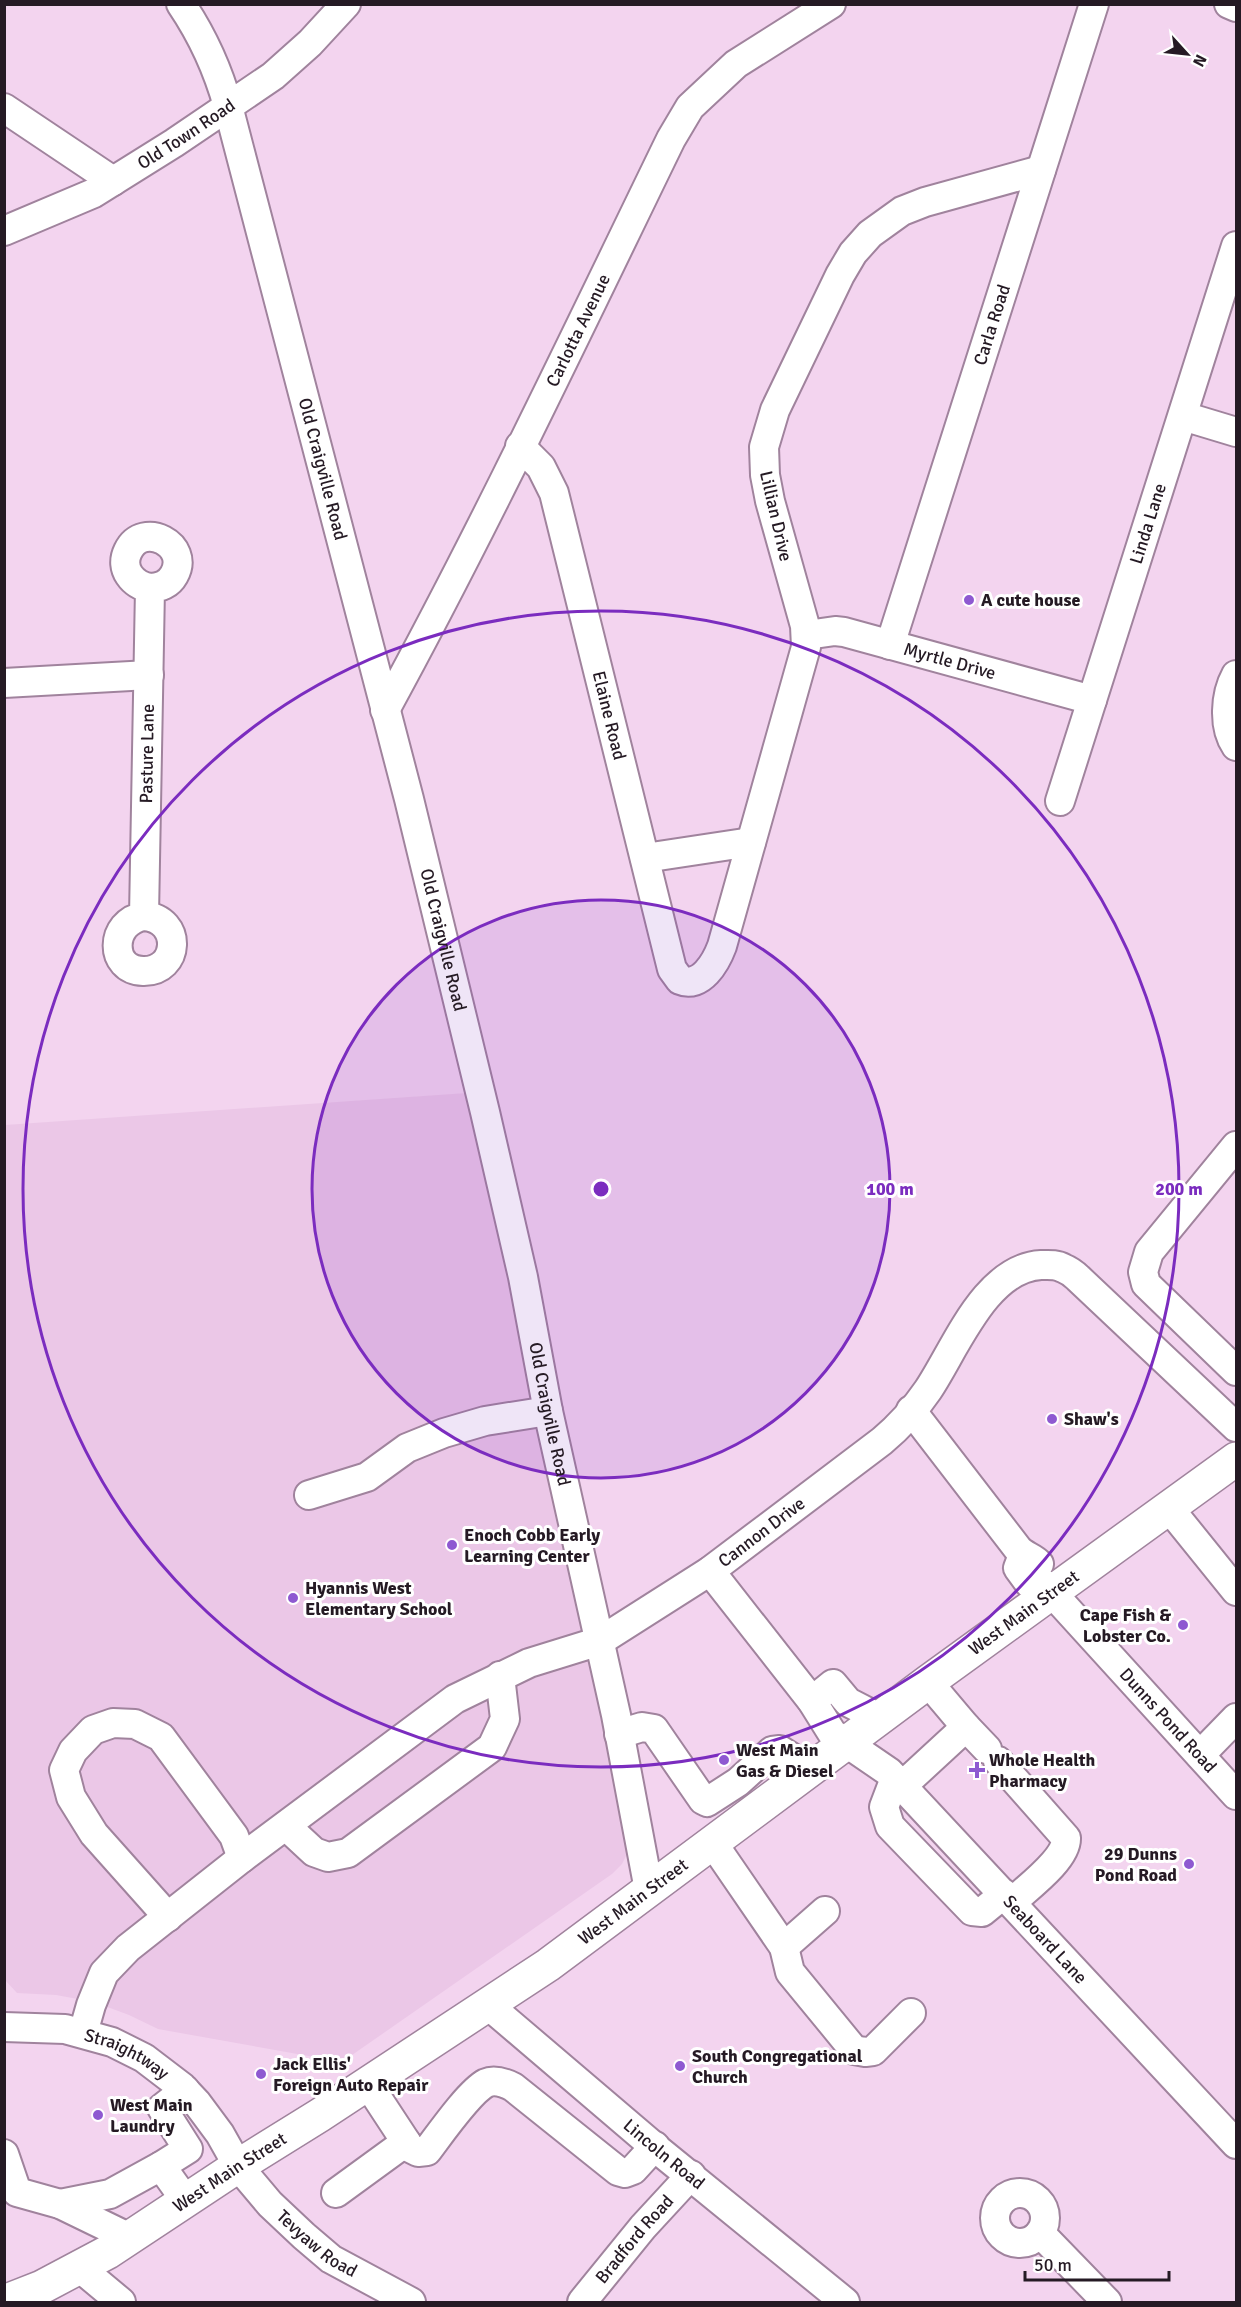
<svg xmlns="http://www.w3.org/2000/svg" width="1241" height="2307" font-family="Signika,sans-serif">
<rect width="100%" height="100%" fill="#f3d4ef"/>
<path fill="#ebc7e7" d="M467,1093L535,1383L627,1814L628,1852L622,1864L612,1874L342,2062L158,2029L129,2015L94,2002L56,1995L17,1993L5,1980V1125Z"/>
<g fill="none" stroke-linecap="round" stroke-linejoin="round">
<defs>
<g id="minor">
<path id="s1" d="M181,4C202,35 218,70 228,106L409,799L485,1112L523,1277L548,1411L616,1715L649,1890"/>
<path d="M1229,4L1236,7"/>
<path d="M4,108L113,181"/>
<path id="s2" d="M4,231L94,193L174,143L273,76L310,43L346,4"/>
<path d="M1183,416L1236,432"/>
<path id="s3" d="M520,446L541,467L554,493L672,969L680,980C701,989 716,962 722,946L806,647L805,626L770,501L765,475L764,447L775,410L840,275L853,253L870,234L902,211L925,202L1041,170"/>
<path id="s4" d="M807,635L835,631L844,632L1092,700"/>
<path id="s5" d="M890,645L1094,4"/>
<path d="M1236,675C1225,695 1223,727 1236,746"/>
<path d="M4,683L149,675"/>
<path id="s6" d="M385,710C487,523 578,330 671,139L690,107L736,64L831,4"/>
<path id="s7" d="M1060,801L1236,246"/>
<path d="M645,858L751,842"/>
<path id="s8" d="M144,916C183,919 180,972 143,971C109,970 109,922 144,916L150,588C133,585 119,569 128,551C143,520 191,545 174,575C169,584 160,588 150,588"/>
<path d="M1236,1146L1149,1252L1143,1272L1146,1284L1236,1371"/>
<path d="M911,1410L1018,1549C1024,1556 1033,1557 1039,1564"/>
<path d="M309,1495L367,1477L407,1448L444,1433L485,1421L548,1411"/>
<path d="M1169,1508L1236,1591"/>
<path id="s9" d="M1023,1555L1018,1568L1029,1583L1044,1584L1236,1795"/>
<path id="s10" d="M710,1571L812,1701L832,1733L889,1772L1236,2144"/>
<path d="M928,1682L966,1727"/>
<path d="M812,1701L833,1684L848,1702L879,1718"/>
<path d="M619,1734L642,1727L654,1729L703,1800L707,1802L738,1782L772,1751L780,1750L791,1757L804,1774"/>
<path d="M1200,1755L1236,1718"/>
<path d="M998,1761L1066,1838C1067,1859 1027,1888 1012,1902"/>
<path d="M895,1778L884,1807L890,1826L972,1911L982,1912L1004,1894"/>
<path d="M902,1786L966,1727L987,1749"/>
<path d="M286,1826L314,1852L328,1857L348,1853L492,1747L505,1719L500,1676"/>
<path d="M712,1842L784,1947L790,1972L854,2050L865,2052L873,2051L911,2013"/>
<path d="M168,1917L94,1834L71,1797L64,1770L73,1751L93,1730L113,1723L135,1724L161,1737L234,1836L242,1858"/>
<path d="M784,1947L825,1911"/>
<path id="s11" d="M487,2004L657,2149L845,2302"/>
<path id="s12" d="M4,2027L65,2029L112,2042L144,2058L182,2087L197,2103L220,2134L238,2166L270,2204L304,2236L331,2259L411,2302"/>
<path id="s13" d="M83,2033L91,2005L104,1973L128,1948L242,1858L455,1699L529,1663L600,1641L710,1571L882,1441C900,1426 915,1409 928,1390C955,1350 985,1268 1041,1265C1048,1265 1056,1264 1063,1268C1068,1270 1074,1274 1078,1278L1236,1427"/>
<path d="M368,2084L410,2148L418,2152L427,2151C440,2134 469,2092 486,2083C495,2079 505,2083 513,2087L618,2171L625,2173L633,2170L655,2146"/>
<path d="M4,2154L17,2192L60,2204L130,2238"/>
<path d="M161,2166L188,2149L162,2108L185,2090"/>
<circle cx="1020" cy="2218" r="25"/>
<path d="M336,2193L406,2142"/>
<path d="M60,2204L110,2194L161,2166L186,2201"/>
<path d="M1040,2233L1107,2302"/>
<path d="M79,2267L121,2302"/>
<path id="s14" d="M582,2302L643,2227L691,2175"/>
</g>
<g id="major">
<path id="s15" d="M4,2302L42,2287L108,2252L238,2166L320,2115L548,1965L928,1682L1236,1459"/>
</g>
</defs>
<use href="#minor" stroke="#a0839d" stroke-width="32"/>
<use href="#major" stroke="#a0839d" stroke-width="36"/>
<use href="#minor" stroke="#fff" stroke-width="28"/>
<use href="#major" stroke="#fff" stroke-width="33"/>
</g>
<circle cx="601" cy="1189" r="289" fill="#7b2cbf" fill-opacity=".12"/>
<g fill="none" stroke="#7b2cbf" stroke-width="3">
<circle cx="601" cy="1189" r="289"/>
<circle cx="601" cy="1189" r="578"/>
</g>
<g fill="#8e59d1" stroke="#fff" stroke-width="2">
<circle cx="969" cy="600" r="6"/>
<circle cx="1052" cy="1419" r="6"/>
<circle cx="452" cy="1545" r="6"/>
<circle cx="293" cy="1598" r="6"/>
<circle cx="1183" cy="1625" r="6"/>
<circle cx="724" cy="1760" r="6"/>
<path d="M974 1761h6v6h6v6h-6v6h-6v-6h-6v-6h6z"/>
<circle cx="1189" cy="1864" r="6"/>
<circle cx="680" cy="2066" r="6"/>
<circle cx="261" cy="2074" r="6"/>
<circle cx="98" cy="2115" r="6"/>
</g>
<g text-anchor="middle" stroke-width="6" stroke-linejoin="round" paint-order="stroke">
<g font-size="18" fill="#251a24" stroke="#fff">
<text dy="6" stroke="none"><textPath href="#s2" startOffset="207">Old Town Road</textPath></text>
<text dy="6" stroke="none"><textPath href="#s5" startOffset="336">Carla Road</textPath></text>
<text dy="6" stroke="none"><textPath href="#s6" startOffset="426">Carlotta Avenue</textPath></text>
<text dy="6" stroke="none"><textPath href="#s1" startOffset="488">Old Craigville Road</textPath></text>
<text transform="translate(776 516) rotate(77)" y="6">Lillian Drive</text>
<text dy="6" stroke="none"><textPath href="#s7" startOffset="291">Linda Lane</textPath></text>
<text dy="6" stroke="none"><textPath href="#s4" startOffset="147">Myrtle Drive</textPath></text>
<text dy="6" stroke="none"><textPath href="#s3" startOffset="288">Elaine Road</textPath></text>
<text dy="6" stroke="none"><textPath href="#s8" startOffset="334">Pasture Lane</textPath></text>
<text dy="6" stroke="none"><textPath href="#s1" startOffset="974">Old Craigville Road</textPath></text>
<text dy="6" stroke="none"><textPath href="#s1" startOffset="1460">Old Craigville Road</textPath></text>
<text dy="6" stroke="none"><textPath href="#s13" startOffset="861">Cannon Drive</textPath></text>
<text dy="6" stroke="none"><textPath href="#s15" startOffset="1233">West Main Street</textPath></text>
<text dy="6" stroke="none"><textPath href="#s9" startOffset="232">Dunns Pond Road</textPath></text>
<text dy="6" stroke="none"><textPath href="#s15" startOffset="747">West Main Street</textPath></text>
<text dy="6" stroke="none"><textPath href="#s10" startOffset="501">Seaboard Lane</textPath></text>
<text dy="6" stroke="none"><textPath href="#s12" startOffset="128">Straightway</textPath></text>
<text dy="6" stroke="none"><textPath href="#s11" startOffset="232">Lincoln Road</textPath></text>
<text dy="6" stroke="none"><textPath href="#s15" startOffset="261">West Main Street</textPath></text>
<text dy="6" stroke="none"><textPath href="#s14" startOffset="82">Bradford Road</textPath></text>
<text dy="6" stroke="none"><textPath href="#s12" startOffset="402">Tevyaw Road</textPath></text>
</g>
<g font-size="18" font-weight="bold" fill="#251a24" stroke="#fff" text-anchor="start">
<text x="981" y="606">A cute house</text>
<text x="1064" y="1425">Shaw's</text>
<text x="464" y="1541">Enoch Cobb Early<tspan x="464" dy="21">Learning Center</tspan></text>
<text x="305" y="1594">Hyannis West<tspan x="305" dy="21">Elementary School</tspan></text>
<text x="1171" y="1621" text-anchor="end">Cape Fish &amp;<tspan x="1171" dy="21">Lobster Co.</tspan></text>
<text x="736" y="1756">West Main<tspan x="736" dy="21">Gas &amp; Diesel</tspan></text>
<text x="989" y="1766">Whole Health<tspan x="989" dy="21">Pharmacy</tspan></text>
<text x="1177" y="1860" text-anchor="end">29 Dunns<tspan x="1177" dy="21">Pond Road</tspan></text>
<text x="692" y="2062">South Congregational<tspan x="692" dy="21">Church</tspan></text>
<text x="273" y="2070">Jack Ellis'<tspan x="273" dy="21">Foreign Auto Repair</tspan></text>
<text x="110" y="2111">West Main<tspan x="110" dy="21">Laundry</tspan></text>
</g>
</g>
<circle cx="601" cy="1189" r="9" fill="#7b2cbf" stroke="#fff" stroke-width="3"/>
<g font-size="18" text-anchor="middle" font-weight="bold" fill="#7b2cbf" stroke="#fff" stroke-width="6" stroke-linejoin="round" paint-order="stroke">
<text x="890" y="1195">100 m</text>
<text x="1179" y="1195">200 m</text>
</g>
<rect width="1241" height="2307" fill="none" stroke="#251a24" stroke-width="12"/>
<g transform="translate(1187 54) rotate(117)" stroke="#ffffff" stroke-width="4.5" paint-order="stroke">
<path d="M0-4.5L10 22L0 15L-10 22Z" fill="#251a24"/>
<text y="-9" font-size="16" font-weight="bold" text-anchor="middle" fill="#251a24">N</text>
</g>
<path d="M1025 2271v9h144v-9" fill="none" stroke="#251a24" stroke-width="3"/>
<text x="1034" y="2271" font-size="18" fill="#251a24" stroke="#ffffff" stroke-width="4.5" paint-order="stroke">50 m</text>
</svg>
